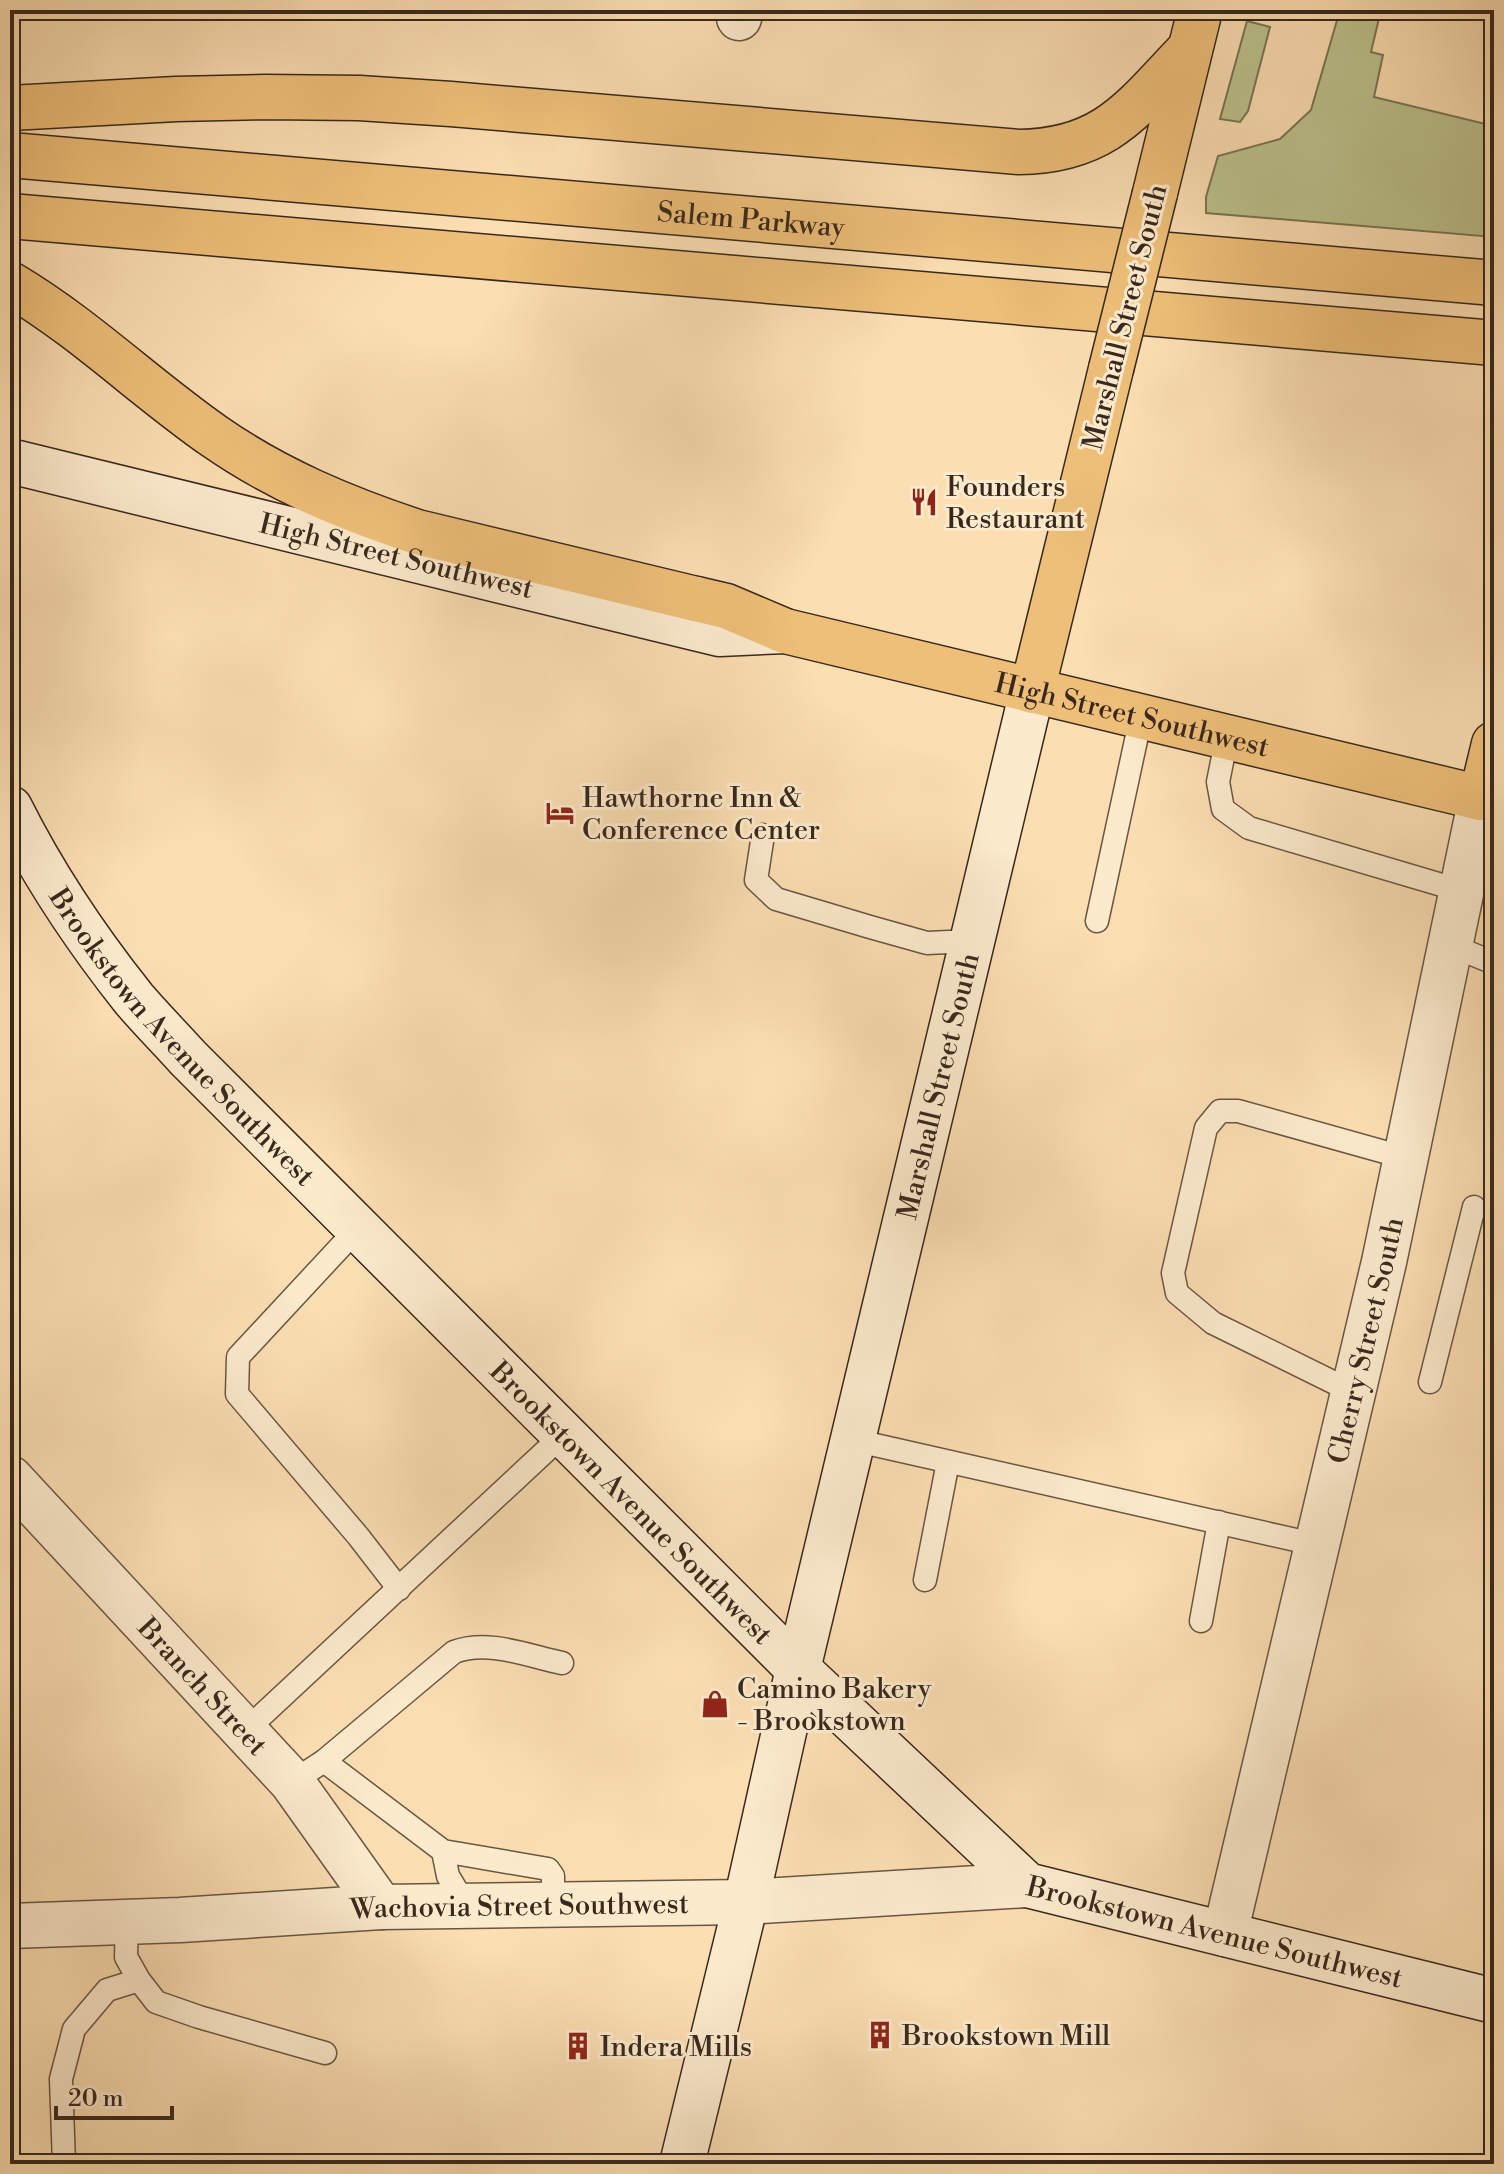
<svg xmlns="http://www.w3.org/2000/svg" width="1504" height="2174" font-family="'Libre Bodoni',serif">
<rect width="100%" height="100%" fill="#fbdeb2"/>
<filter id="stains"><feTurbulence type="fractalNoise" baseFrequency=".0025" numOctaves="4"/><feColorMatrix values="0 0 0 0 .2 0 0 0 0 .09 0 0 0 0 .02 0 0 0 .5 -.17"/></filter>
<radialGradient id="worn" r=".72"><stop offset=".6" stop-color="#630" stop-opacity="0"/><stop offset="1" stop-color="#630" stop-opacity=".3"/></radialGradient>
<path fill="#bcc28e" stroke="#7a7556" stroke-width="2" d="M1340,10H1381L1371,52L1383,55L1374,97L1494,126V237L1206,213V197L1218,156L1280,139L1311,110Z
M1247,21L1270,27L1248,111L1240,122L1220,119Z"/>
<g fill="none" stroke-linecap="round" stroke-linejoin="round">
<defs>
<path id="lane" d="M1227,737L1218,782L1223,809L1249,828L1462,891
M763,835L756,880L776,899L870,927L927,943L972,941
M1097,921L1141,717
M1450,945L1494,963
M358,1228L238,1357L237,1394L358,1536L399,1589
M1430,1382L1474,1207
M1353,1392L1213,1323L1177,1293L1173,1273L1206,1128L1220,1111H1238L1406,1158
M853,1440L1318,1545
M925,1580L948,1462
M1201,1621L1219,1522
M245,1731L564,1434
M324,1761L443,1851L548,1869L553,1876V1905
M292,1782L324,1761L454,1652C488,1639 528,1656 562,1663
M443,1851L448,1876L466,1906
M127,1922L126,1957L139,1980L156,2002L199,2017L325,2053
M64,2164L61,2079L74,2029L107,1990L139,1980"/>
<g id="street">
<path d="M739,18L741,10"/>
<path id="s1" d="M10,1478L292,1782L381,1907"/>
<path id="s2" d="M10,1926L180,1920L381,1907L746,1902L1027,1885"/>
<path id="s3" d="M1225,1934L1384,1262L1481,798"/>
</g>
<g id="secondary">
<path id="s4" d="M10,461L719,634L785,631"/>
<path id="s5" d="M10,808C44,876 87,940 134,999C151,1019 170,1038 188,1058L798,1669L1027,1885L1494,2001"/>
<path id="s6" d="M682,2164L746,1902L798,1669L1032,691"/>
</g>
<g id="primary">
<path d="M1155,193L1200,10"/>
<path id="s7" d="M696,599L726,606L785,631L1481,798L1494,744"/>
<path d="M1032,691L1111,369"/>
</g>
<g id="highway">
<path d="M10,108L176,99L265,97L359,98L451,104L1019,152C1107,151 1134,107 1190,49"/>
<path id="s8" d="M10,155L1494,283"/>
<path d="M10,216L1494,343"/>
<path d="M10,284C83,327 145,388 214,436C277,480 345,508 417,532L696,599"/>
</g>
</defs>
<use href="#lane" stroke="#6a5642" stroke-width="25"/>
<use href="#street" stroke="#6a5642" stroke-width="47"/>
<use href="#secondary" stroke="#39281d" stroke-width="47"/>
<use href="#primary" stroke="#39281d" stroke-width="47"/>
<use href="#highway" stroke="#39281d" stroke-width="47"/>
<use href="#lane" stroke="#fceacd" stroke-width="22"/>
<use href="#street" stroke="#fceacd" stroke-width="44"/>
<use href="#secondary" stroke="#fceacd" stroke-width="44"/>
<use href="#primary" stroke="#eebf79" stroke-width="44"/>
<use href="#highway" stroke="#eebf79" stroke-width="44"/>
<defs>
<path id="primary-bridge" d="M1111,369L1155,193"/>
</defs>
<use href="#primary-bridge" stroke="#39281d" stroke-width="47" stroke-linecap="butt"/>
<use href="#primary-bridge" stroke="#eebf79" stroke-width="44"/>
</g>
<defs>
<symbol id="restaurant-bare" viewBox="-9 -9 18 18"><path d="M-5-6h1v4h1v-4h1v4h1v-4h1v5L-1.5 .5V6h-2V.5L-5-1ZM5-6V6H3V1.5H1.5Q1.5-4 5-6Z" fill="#8f2418" stroke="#fceacd" stroke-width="2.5" paint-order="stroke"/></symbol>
<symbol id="hotel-bare" viewBox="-9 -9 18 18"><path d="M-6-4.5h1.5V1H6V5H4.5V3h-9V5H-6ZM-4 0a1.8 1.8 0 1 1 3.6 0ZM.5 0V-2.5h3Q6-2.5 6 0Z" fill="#8f2418" stroke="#fceacd" stroke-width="2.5" paint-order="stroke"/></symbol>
<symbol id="shop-bare" viewBox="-9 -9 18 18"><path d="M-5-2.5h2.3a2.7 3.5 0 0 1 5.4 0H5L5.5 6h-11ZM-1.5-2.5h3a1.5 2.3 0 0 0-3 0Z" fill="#8f2418" stroke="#fceacd" stroke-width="2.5" paint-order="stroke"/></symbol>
<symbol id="building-bare" viewBox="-9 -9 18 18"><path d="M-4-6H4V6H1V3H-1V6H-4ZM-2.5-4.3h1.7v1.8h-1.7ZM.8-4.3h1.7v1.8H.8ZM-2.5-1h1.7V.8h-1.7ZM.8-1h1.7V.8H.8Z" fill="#8f2418" stroke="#fceacd" stroke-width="2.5" paint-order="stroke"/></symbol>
</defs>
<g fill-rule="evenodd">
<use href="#restaurant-bare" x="904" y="482" width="40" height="40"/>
<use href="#hotel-bare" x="540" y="793" width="40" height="40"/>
<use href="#shop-bare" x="695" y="1684" width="40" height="40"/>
<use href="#building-bare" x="860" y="2015" width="40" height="40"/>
<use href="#building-bare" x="558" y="2026" width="40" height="40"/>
</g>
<g text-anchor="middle" stroke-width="6" stroke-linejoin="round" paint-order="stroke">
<g font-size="28" fill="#39281d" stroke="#fceacd">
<text dy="10" stroke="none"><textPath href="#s8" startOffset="744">Salem Parkway</textPath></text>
<text transform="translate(1124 317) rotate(-76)" y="10">Marshall Street South</text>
<text dy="10" stroke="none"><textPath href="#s4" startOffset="398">High Street Southwest</textPath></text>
<text dy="10" stroke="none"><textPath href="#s7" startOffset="452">High Street Southwest</textPath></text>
<text dy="10" stroke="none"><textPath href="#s5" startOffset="288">Brookstown Avenue Southwest</textPath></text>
<text dy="10" stroke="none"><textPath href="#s6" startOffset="1108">Marshall Street South</textPath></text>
<text dy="10" stroke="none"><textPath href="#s3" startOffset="610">Cherry Street South</textPath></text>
<text dy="10" stroke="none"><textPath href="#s5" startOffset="936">Brookstown Avenue Southwest</textPath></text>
<text dy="10" stroke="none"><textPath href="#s1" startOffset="284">Branch Street</textPath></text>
<text dy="10" stroke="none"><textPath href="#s2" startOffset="510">Wachovia Street Southwest</textPath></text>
<text dy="10" stroke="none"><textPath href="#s5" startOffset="1680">Brookstown Avenue Southwest</textPath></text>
</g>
<g font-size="28" fill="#39281d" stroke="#fceacd" text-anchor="start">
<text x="946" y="496">Founders<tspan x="946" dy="32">Restaurant</tspan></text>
<text x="582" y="807">Hawthorne Inn &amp;<tspan x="582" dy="32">Conference Center</tspan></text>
<text x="737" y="1698">Camino Bakery<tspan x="737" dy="32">- Brookstown</tspan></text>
<text x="902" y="2045">Brookstown Mill</text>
<text x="600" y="2056">Indera Mills</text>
</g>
</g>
<rect width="1504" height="2174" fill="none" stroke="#fbdeb2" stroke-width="40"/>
<rect x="12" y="12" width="1480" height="2150" fill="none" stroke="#39281d" stroke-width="4"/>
<rect x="20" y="20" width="1464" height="2134" fill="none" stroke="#39281d" stroke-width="2"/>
<path d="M56 2106v12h116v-12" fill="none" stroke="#39281d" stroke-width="4"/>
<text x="68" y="2106" font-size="24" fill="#39281d" stroke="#fceacd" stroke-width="6" paint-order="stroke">20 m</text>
<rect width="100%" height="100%" filter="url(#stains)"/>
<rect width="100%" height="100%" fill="url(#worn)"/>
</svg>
